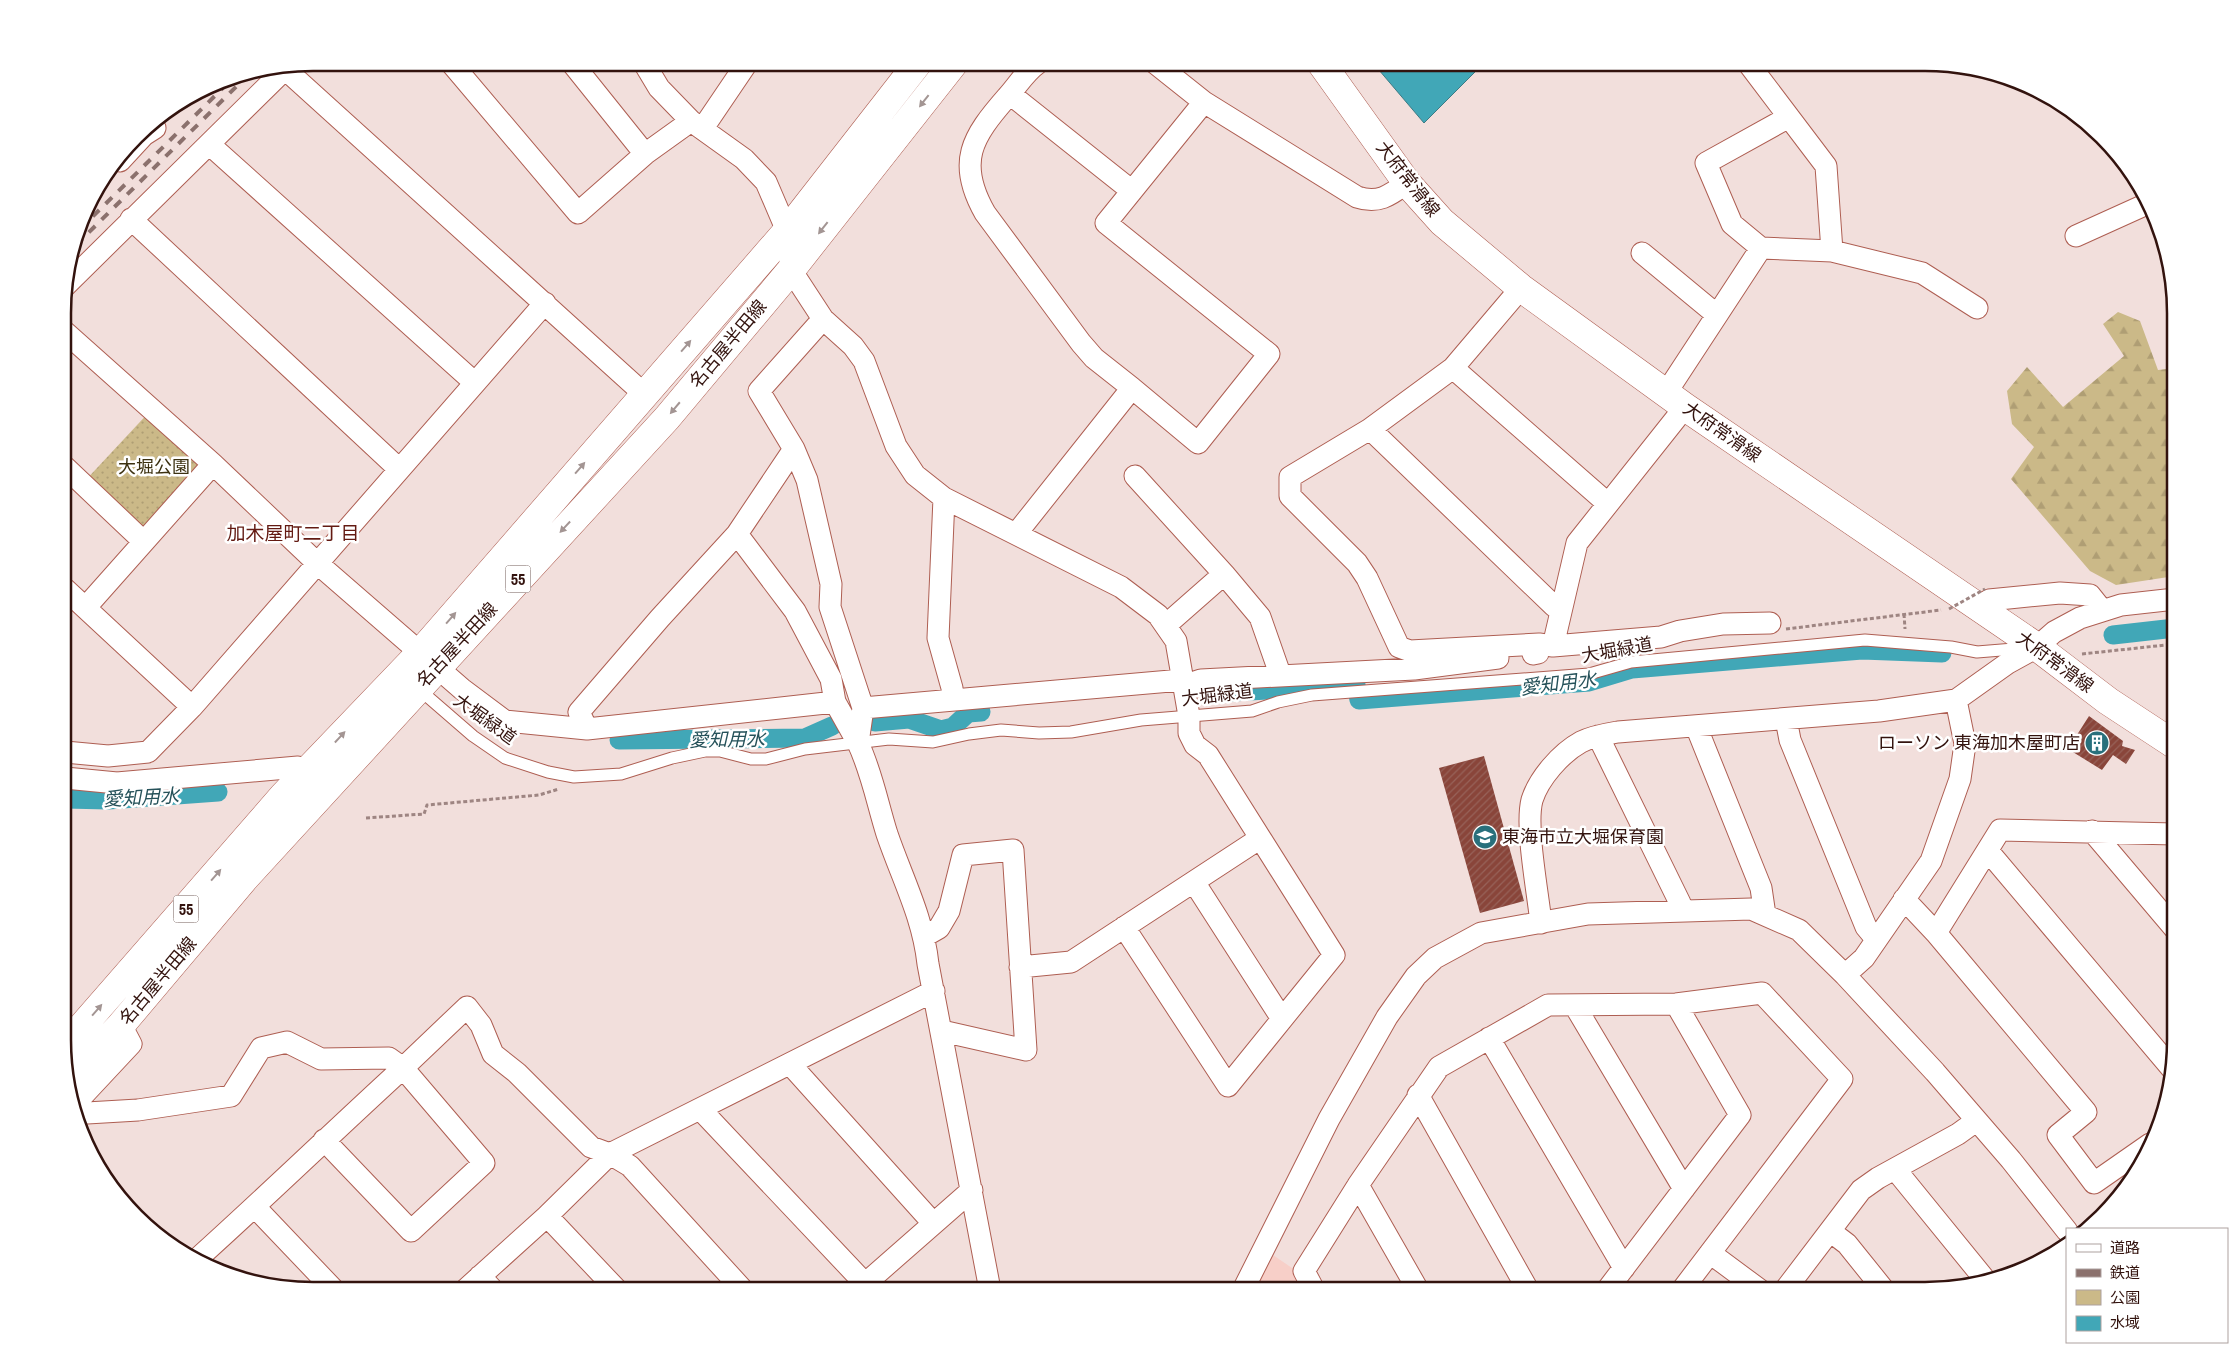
<svg xmlns="http://www.w3.org/2000/svg" width="2238" height="1353" font-family="'Archivo Narrow','Noto Sans JP',sans-serif">
<defs>
<pattern id="green-dots" width="8" height="8" patternUnits="userSpaceOnUse" patternTransform="scale(1.25)"><rect width="8" height="8" fill="#cbb988"/><path d="M2 2h.1M6 6h.1" fill="none" stroke="#af9e74" stroke-width="1.8" stroke-linecap="round"/></pattern>
<pattern id="forest-firs" width="22" height="20" patternUnits="userSpaceOnUse" patternTransform="scale(1.25)"><rect width="22" height="20" fill="#cbb988"/><path d="M5 1l3.5 6h-7zM16 11l3.5 6h-7z" fill="#af9e74"/></pattern>
<pattern id="building-hatch" width="6" height="6" patternUnits="userSpaceOnUse" patternTransform="scale(1.25)"><rect width="6" height="6" fill="#89453a"/><path d="M-1 1l2-2M0 6l6-6M5 7l2-2" fill="none" stroke="#976259"/></pattern>
</defs>
<rect width="100%" height="100%" fill="#f2dfdc"/>
<path fill="#f7cfc8" d="M1270,1253L1295,1270L1306,1290H1252Z"/>
<path fill="url(#green-dots)" d="M152,409L213,464L143,541L83,483Z"/>
<path fill="url(#forest-firs)" d="M2118,312L2140,321L2158,370L2175,368V576L2116,585L2090,571L2011,479L2034,447L2012,424L2007,391L2027,367L2063,407L2124,356L2103,324Z"/>
<path fill="#41a7b7" stroke="#3d7b84" d="M1373,63H1484L1424,123Z"/>
<g fill="none" stroke-linecap="round" stroke-linejoin="round">
<path stroke="#41a7b7" stroke-width="19" d="M2113,635L2175,628
M1215,693L1356,685L1359,700L1589,682L1632,669L1862,650L1942,653
M875,722L909,719L941,730L953,727L968,713L981,712
M619,740L805,738L832,726
M65,799L108,800L218,792"/>
</g>
<path fill="url(#building-hatch)" d="M2089,716L2123,741L2122,746L2135,750L2126,764L2113,755L2102,770L2068,749Z
M1484,756L1524,901L1480,913L1439,768Z"/>
<g fill="none" stroke-linecap="round" stroke-linejoin="round">
<defs>
<path id="lane" d="M428,697L473,736L505,758L548,772L574,777L621,774L672,758L705,751H720L751,759H766L805,749L889,739L933,742L969,734L1001,730L1039,733L1071,732L1141,720L1252,711L1278,702L1312,695L1589,674L1631,662L1865,640L1951,647L1977,652L2026,648"/>
<path id="street" d="M451,63L578,213L645,154L691,121
M572,63L645,154
M644,63L659,88L691,121L744,159L766,182L787,231L791,270L823,319L853,346L864,361L896,446L915,475L944,498L1121,587L1158,615L1176,641L1189,716V733L1195,745L1208,755L1334,955L1228,1086L1124,927
M1038,63C1025,72 1018,85 1007,97C972,137 956,162 985,213L1081,343L1094,358L1132,388
M1155,63L1204,102
M1748,63L1826,166L1832,251L1922,273L1977,308
M1010,94L1132,191
M1789,117L1706,163L1732,224L1761,248L1832,251
M703,128L747,63
M209,144L475,383
M120,161L144,135L155,128
M131,219L399,469
M2076,236L2149,203
M1642,253L1717,315
M65,286L285,69L644,394
M1521,288L1453,368L1370,429L1290,477V496L1357,563L1367,578L1399,647L1410,651L1539,644
M65,332L213,464L317,563L462,689L505,721L587,729L835,702
M1453,368L1607,503
M1666,393L1761,248
M1370,429L1554,606L1561,609
M65,467L143,541
M1135,476L1224,574L1166,625
M944,498L938,638L952,688
M737,534L795,611L831,679L835,702L858,743L863,708L830,607L831,584L807,480L794,449L759,391L823,319
M1016,534L1132,388L1198,443L1269,354L1106,223L1204,102L1357,197C1378,204 1389,196 1407,183
M1224,574L1260,617L1280,674
M65,589L192,707
M86,607L213,464
M1979,609L1989,600L2060,593L2090,595L2102,610
M1553,646L1577,543L1685,407
M1533,654L1538,653L1539,644L1553,646L1661,637L1680,631L1723,624L1770,623
M1183,686L1201,680L1414,669L1498,658
M863,708L1182,680
M1786,719L1790,740L1866,927L1876,939
M1696,726L1761,888L1765,915
M587,729L579,712L660,618L737,534L794,449
M1598,736L1680,903V911
M858,743C872,773 877,802 887,834C902,878 923,917 928,964L990,1290
M65,752L108,756L148,752L192,707L545,303
M65,778L117,783L298,767L307,773
M2092,831L2175,929
M1988,851L2173,1070
M1194,882L1282,1019
M1904,899L1936,933L2086,1112L2058,1135L2094,1183L2150,1144
M1541,923C1538,893 1525,827 1532,800C1539,778 1561,753 1581,742C1593,736 1606,734 1618,732L1879,711L1956,700L2008,663L2037,647L2054,632L2080,618L2121,605L2175,599
M1936,933L2000,830L2175,834
M925,936L939,928L949,911L963,855L1013,850L1026,1050L942,1031
M1020,967L1071,962L1259,839
M1845,975L1864,958L1931,861L1960,779L1965,744L1956,700
M1575,1006L1684,1189
M121,1025L131,1044L74,1105L87,1113L138,1110L231,1096L261,1048L287,1042L321,1059L389,1058L403,1068L467,1007L481,1025L493,1054L517,1073L591,1147L610,1154L630,1166L743,1290
M1489,1038L1624,1268
M790,1064L933,1223
M1418,1095L1528,1290
M701,1110L871,1290
M1895,1169L1987,1282
M1358,1185L1418,1290
M255,1207L334,1290
M547,1216L617,1290
M1830,1231L1847,1244L1884,1290
M1710,1253L1760,1290
M196,1260C266,1197 333,1132 403,1068L484,1163L411,1231L324,1140
M480,1276L493,1290
M465,1290L547,1216L610,1154L934,991
M858,1290L972,1190
M1243,1290L1329,1119L1387,1017L1416,976L1435,958L1481,933L1588,914L1751,909L1799,930L1845,975L1935,1072L2011,1160L2067,1231
M1314,1290L1304,1271L1358,1185L1439,1067L1548,1005L1676,1004L1762,993L1842,1079L1682,1290
M1607,1290L1740,1115L1676,1004
M1785,1290L1861,1190L1878,1178L1958,1134L1976,1121"/>
<path id="secondary" d="M1321,63L1407,183L1442,222L1521,288L1685,407L2037,647L2108,701L2175,745"/>
<path id="primary" d="M65,1046L283,796L420,653L787,231L918,63
M67,1083L121,1025L245,878L667,418L791,270L954,63"/>
</defs>
<use href="#lane" stroke="#ae5e52" stroke-width="13"/>
<use href="#street" stroke="#ae5e52" stroke-width="23"/>
<use href="#secondary" stroke="#ae5e52" stroke-width="29"/>
<use href="#primary" stroke="#ae5e52" stroke-width="29"/>
<path stroke="#9e8582" stroke-width="3" stroke-dasharray="4 2.5" stroke-linecap="butt" d="M1904,614L1905,629
M1786,629L1941,610
M2082,654L2175,644
M366,818L424,814L427,805L539,795L559,789"/>
<use href="#lane" stroke="#fff" stroke-width="11"/>
<use href="#street" stroke="#fff" stroke-width="21"/>
<use href="#secondary" stroke="#fff" stroke-width="28"/>
<use href="#primary" stroke="#fff" stroke-width="28"/>
<path stroke="#8b716d" stroke-width="4" stroke-dasharray="9 9" stroke-linecap="butt" d="M80,229L233,78
M76,245L247,76"/>
<path stroke="#9e8582" stroke-width="3" stroke-dasharray="4 2.5" stroke-linecap="butt" d="M1949,609L1985,589"/>
</g>
<defs><path id="oneway-solid" d="M-6-.8H1V-3.2L6.5 0L1 3.2V.8H-6Z" transform="scale(1.25)"/></defs>
<g fill="#a39593">
<use href="#oneway-solid" transform="translate(924 101) rotate(128)"/>
<use href="#oneway-solid" transform="translate(823 228) rotate(128)"/>
<use href="#oneway-solid" transform="translate(686 346) rotate(-49)"/>
<use href="#oneway-solid" transform="translate(675 408) rotate(130)"/>
<use href="#oneway-solid" transform="translate(580 468) rotate(-49)"/>
<use href="#oneway-solid" transform="translate(565 527) rotate(133)"/>
<use href="#oneway-solid" transform="translate(451 618) rotate(-49)"/>
<use href="#oneway-solid" transform="translate(340 737) rotate(-47)"/>
<use href="#oneway-solid" transform="translate(216 875) rotate(-49)"/>
<use href="#oneway-solid" transform="translate(97 1010) rotate(-49)"/>
</g>
<defs>
<symbol id="building-disc" viewBox="-11 -11 22 22"><circle r="9.5" fill="#29707c" stroke="#fff"/><path d="M-4-6H4V6H1V3H-1V6H-4ZM-2.5-4.3h1.7v1.8h-1.7ZM.8-4.3h1.7v1.8H.8ZM-2.5-1h1.7V.8h-1.7ZM.8-1h1.7V.8H.8Z" fill="#fff"/></symbol>
<symbol id="school-disc" viewBox="-11 -11 22 22"><circle r="9.5" fill="#29707c" stroke="#fff"/><path d="M0-5L7-2L0 1L-7-2ZM-4 1L0 2.5L4 1V4Q0 6-4 4Z" fill="#fff"/></symbol>
</defs>
<g fill-rule="evenodd">
<use href="#building-disc" x="2083" y="729" width="28" height="28"/>
<use href="#school-disc" x="1471" y="823" width="28" height="28"/>
</g>
<g text-anchor="middle" stroke-width="5" stroke-linejoin="round" paint-order="stroke">
<g fill="#fff" stroke="#705a56" stroke-width="1">
<rect x="505.5" y="565.5" width="25" height="27" rx="4"/>
<rect x="173.5" y="895.5" width="25" height="27" rx="4"/>
</g>
<g font-size="16" font-weight="bold" fill="#33130e">
<text x="518" y="585">55</text>
<text x="186" y="915">55</text>
</g>
<g font-size="18" fill="#33130e" stroke="#fff">
<text transform="translate(1408 179) rotate(52)" y="6">大府常滑線</text>
<text transform="translate(728 344) rotate(-50)" y="6">名古屋半田線</text>
<text transform="translate(1722 432) rotate(35)" y="6">大府常滑線</text>
<text transform="translate(457 645) rotate(-47)" y="6">名古屋半田線</text>
<text transform="translate(1617 650) rotate(-10)" y="6">大堀緑道</text>
<text transform="translate(2055 662) rotate(36)" y="6">大府常滑線</text>
<text transform="translate(1217 695) rotate(-7)" y="6">大堀緑道</text>
<text transform="translate(485 719) rotate(36)" y="6">大堀緑道</text>
<text transform="translate(158 981) rotate(-50)" y="6">名古屋半田線</text>
</g>
<g font-size="18" fill="#3c3111" stroke="#fff">
<text x="154" y="473">大堀公園</text>
</g>
<g font-size="18" fill="#33130e" stroke="#fff" text-anchor="end">
<text x="2080" y="749">ローソン 東海加木屋町店</text>
<text x="1502" y="843" text-anchor="start">東海市立大堀保育園</text>
</g>
<g font-size="19" fill="#631a12" stroke="#fff">
<text x="293" y="540">加木屋町二丁目</text>
</g>
<g font-size="19" font-style="italic" fill="#26525a" stroke="#fff">
<text transform="translate(1558 683) rotate(-7)" y="7">愛知用水</text>
<text transform="translate(727 739) rotate(-1)" y="7">愛知用水</text>
<text transform="translate(141 797) rotate(-3)" y="7">愛知用水</text>
</g>
</g>
<path d="M0 0H2238V1353H0ZM313 71H1925A242 242 0 0 1 2167 313V1040A242 242 0 0 1 1925 1282H313A242 242 0 0 1 71 1040V313A242 242 0 0 1 313 71Z" fill="#fff" fill-rule="evenodd"/>
<path fill="none" stroke="#33130e" stroke-width="2.5" d="M313 71H1925A242 242 0 0 1 2167 313V1040A242 242 0 0 1 1925 1282H313A242 242 0 0 1 71 1040V313A242 242 0 0 1 313 71Z"/>
<rect x="2066" y="1228" width="162" height="115" fill="#ffffff" stroke="#ada19f"/>
<rect x="2076" y="1244" width="25" height="8" fill="#ffffff" stroke="#ada19f"/>
<text x="2110" y="1253" font-size="15" fill="#33130e">道路</text>
<rect x="2076" y="1269" width="25" height="8" fill="#8b716d" stroke="#ada19f"/>
<text x="2110" y="1278" font-size="15" fill="#33130e">鉄道</text>
<rect x="2076" y="1290" width="25" height="15" fill="#cbb988" stroke="#ada19f"/>
<text x="2110" y="1303" font-size="15" fill="#33130e">公園</text>
<rect x="2076" y="1316" width="25" height="15" fill="#41a7b7" stroke="#ada19f"/>
<text x="2110" y="1328" font-size="15" fill="#33130e">水域</text>
</svg>
